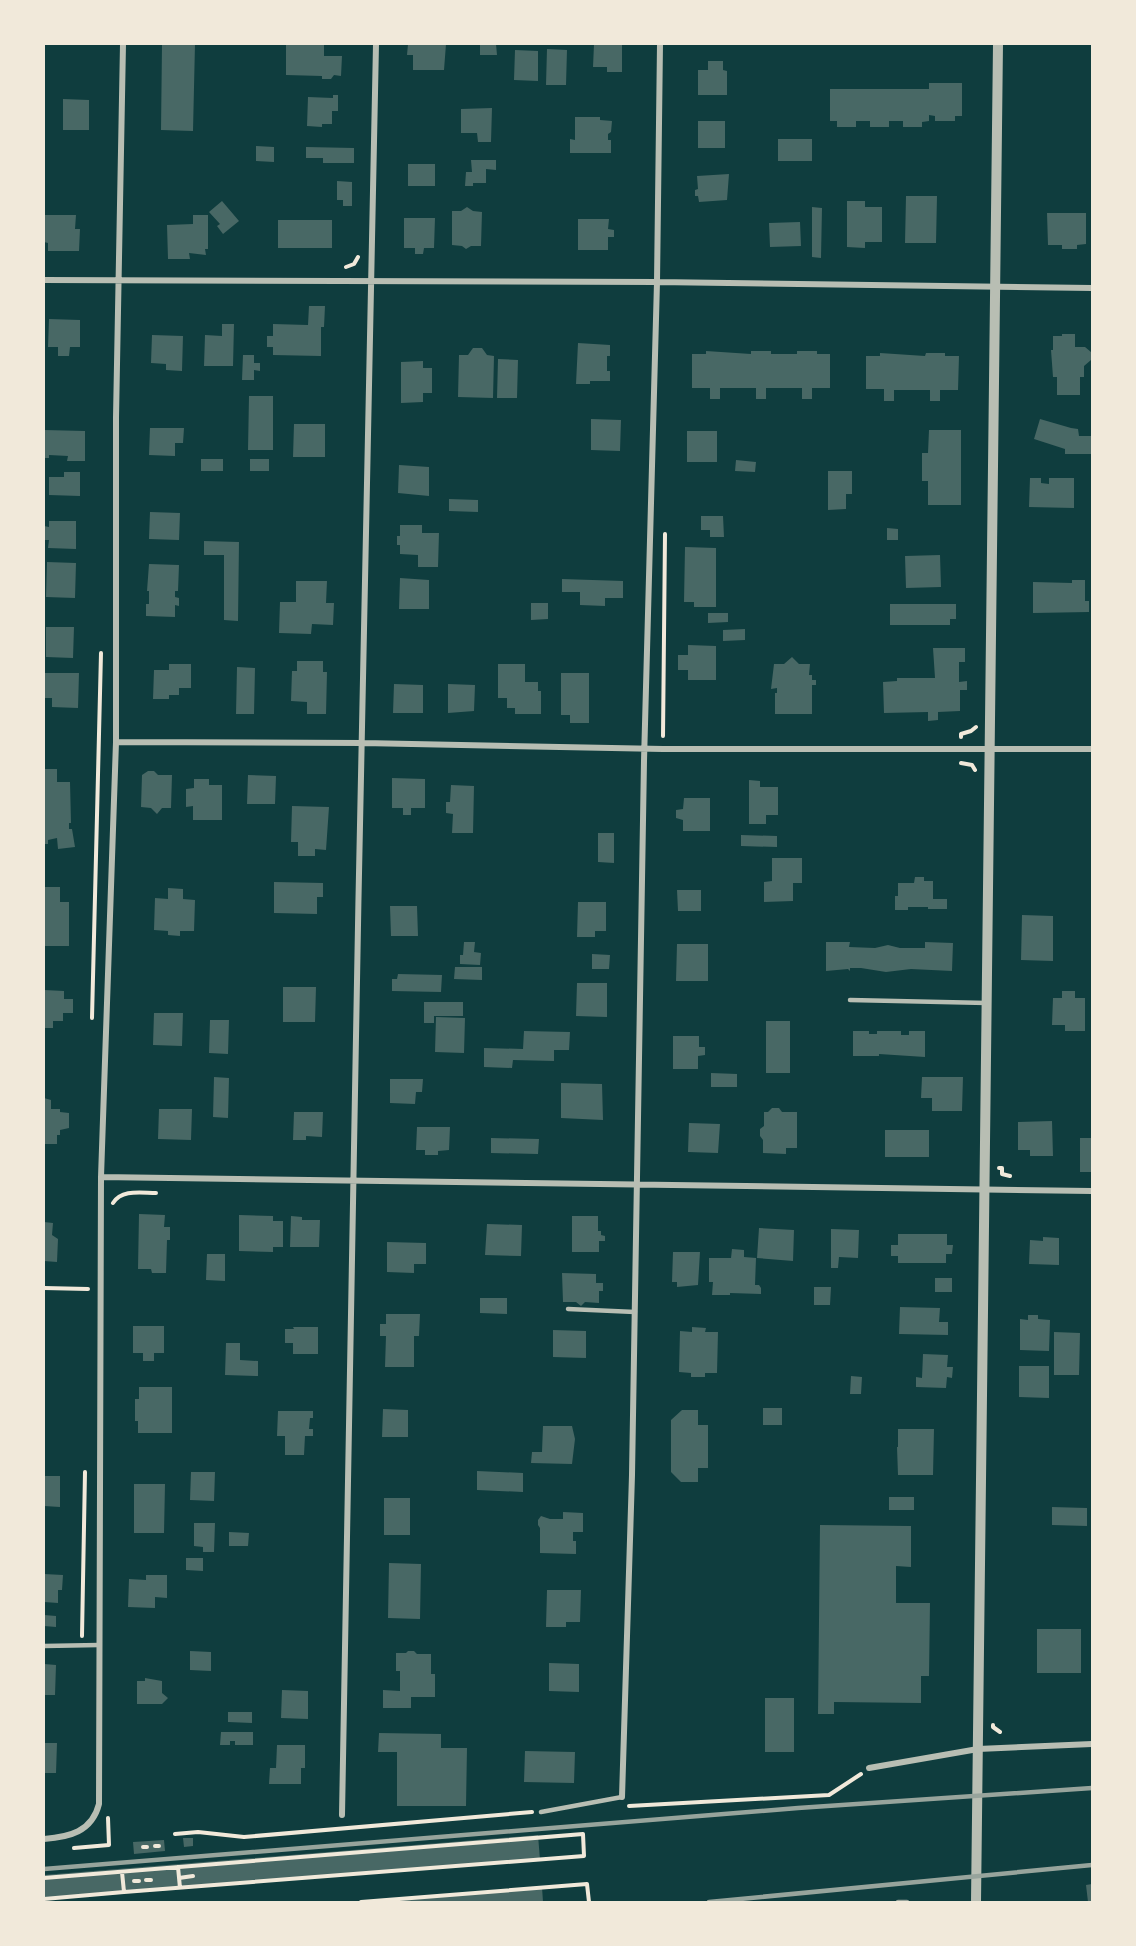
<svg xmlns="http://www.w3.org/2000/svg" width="1136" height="1946" font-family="Manrope,sans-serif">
<rect width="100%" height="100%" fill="#0f3d3e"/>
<path fill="#486865" d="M162,44H195L193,131L161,130Z
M286,44H324V56H342L341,76L334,75L331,79H322V76L286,75Z
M408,44H446L444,70H413V55H407Z
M480,44H496L497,55H480Z
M594,44H622V72H607V67H593Z
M547,49L567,50L566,85H546Z
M515,50L538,51V81L514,80Z
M708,61H723V70L727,71V95H698V70H708Z
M929,83H962V116H955V121H935V116L929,115V121L922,122V127H903V121H889V127H870V121H856V127H837V121H830V89H929Z
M333,95H338V111H332V124H322V127L307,126L308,97L333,98Z
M63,99L89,100V130H63Z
M492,108L491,142H478L477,133H461V109Z
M575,117H600V120L612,121L611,132L608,134V140H611V153H570V139L575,140Z
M698,121H725V148H698Z
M778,139H812V161H778Z
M256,146L274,147V162L256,161Z
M306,147L354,148V163H323V158H306Z
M471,160H496V170L486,169V183H473V186H465L466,172H472Z
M408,164H435V186H408Z
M729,174L727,200L699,202L698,196H695V190L698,189L697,176Z
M337,181L352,182V206H343V200H337Z
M906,196H937L936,243H905Z
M222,201L239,221L223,234L217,226L220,224L209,212Z
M847,201H865V207H882V242H865V248L847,247Z
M467,207L473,211L482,212L481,246H471L466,249L462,246L452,245V211H461Z
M812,207L822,208L821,258L812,257Z
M1047,213H1086V244L1077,245V249H1062V245H1048Z
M44,215H76L75,229H80L79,251H48V243L44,242Z
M193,215H208V249H205L206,255L189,253L190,259H168L167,225L193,224Z
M404,218H435L434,248H424L423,254H415V248H404Z
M578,219H609L608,229L614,230V237H608V250H578Z
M278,220H332V248H278Z
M800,222L801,246L770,247L769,223Z
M309,306H325L324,327H321V356L273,355V347H267V336H273V324L308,325Z
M49,319L80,320V347H70L69,356H58V347H48Z
M222,324H234L233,366H204L205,335L222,336Z
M1062,334H1075V347H1085L1091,352V360L1084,366V377H1080V395H1057V377H1053L1051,350H1053V336H1062Z
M152,335L183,336L182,371L166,370V364L151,363Z
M578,343L610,345V356H607V371H610V381H590V384H576Z
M473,348H482L487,355L494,356L493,398L458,397L459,355H468Z
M706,351L751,354V351H771V354H797V351H817V354H830V388H812V399H802V388H766V399H756V388H720V399H710V388H692V354H706Z
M880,353L925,356L926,353H945V356H959L958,390H940V401H930V390H894V401H884V389H866V356H880Z
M243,355H254V363H260V371L254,370V380H242Z
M498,359L518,360L517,398H497Z
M423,361V368H432V393H423V402L401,403V362Z
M249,396H273V450H248Z
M591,419L621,420L620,451L591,450Z
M1040,419L1071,428L1078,429L1079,436H1092V454H1065V449L1034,439Z
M294,424H325V457H293Z
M150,428H184L183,443H175V456L149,455Z
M44,430L85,431V461H67L68,456L49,455V458H44Z
M929,430H961V505H928V481H922V453H928Z
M687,431H717V462H687Z
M201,459H223V471H201Z
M250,459H269V471H250Z
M736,460L756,462L755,472L735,471Z
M399,465L429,467V496L398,493Z
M828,471H852V494H846V509L828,510Z
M64,472H80V496L49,495V477H64Z
M1030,478H1041V483L1049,484V478H1074V508L1029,507Z
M449,499L478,500V512L449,511Z
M150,512L180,513L179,540L149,539Z
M701,516H723L724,537H710V530H701Z
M49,521H76V549L48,548L49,540H44V526L49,527Z
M400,525H422V533H439L438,567H418V555L400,554V545H397V536H400Z
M887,528L898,529V540H887Z
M204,541L239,542L238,621L224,620V555H204Z
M685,547L716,548V607H694V602H684Z
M940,555L941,587L906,588L905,556Z
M47,562L76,563L75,598L46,597Z
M149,564L179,565L178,591H175V597L179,598V606L175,605V617L146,616V604H149V591H147Z
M400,578L429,580V609H399Z
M562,579L623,581V598H605V606L580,605V592H562Z
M1072,580H1085V601H1089V612L1033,613V582L1072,583Z
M296,581H327L326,603H334L333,625L312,624L311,634L279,633L280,602H296Z
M531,603H548V619L531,620Z
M890,604H956V619H950V625H890Z
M708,613H728V622L708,623Z
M46,627H74L73,658L46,657Z
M745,629V640L723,641V630Z
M688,645L716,646V680H688V670H678V655H688Z
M933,648H965V662H959V682L967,681V690H960V711L938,712V720L928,721V712L884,713L883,682L897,681V678H935Z
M792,657L799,664H810L809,675H812V680H816V685H812V714H775V693H777V688L771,689L774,664H784Z
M297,661H323V672H327L326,714H307V702L291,701L292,671H297Z
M169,664H191V688H179V695H169V699H153L154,670H169Z
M498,664H525V682H538V691H541V714H515V708H507V698H498Z
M237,667L255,668L254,714H236Z
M44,673H79L78,708L52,707V698H44Z
M561,673H589V723H570V715H561Z
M394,684L423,685V713H393Z
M448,684L475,685L474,711L448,713Z
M44,769H57V782H70L71,823H69V829H72L75,847L58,849L57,838L48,840V844H44Z
M148,771H154L158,775H172L171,808H162L157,814L151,808L141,807L142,775Z
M248,775L276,776L275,804H247Z
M392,778L425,779V808H411V815H403V808H392Z
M194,779H209V785H222V820H193V806L186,807V789L194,788Z
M749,780L760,781V787H778V815H766V824H749Z
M451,785L474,786L473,833H452L453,814L446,813V802H450Z
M684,798H710V831H683V820L676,818V810L683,809Z
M292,806L329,807L326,850L315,849V856H298V842H291Z
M598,833H614V863L598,862Z
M741,835L777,836V847L741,846Z
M772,858H802V883H793V901L764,902V882L772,881Z
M915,877H924V881H933V899H947V909H928V907H908V910H895V896H898V883H914Z
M274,882L323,883V897H317V914L274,913Z
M44,887H60V902H69V946H44Z
M168,888L183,889V899L195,900L194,931H180V936L168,935V931L154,930L155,898L168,899Z
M677,890H701V911H678Z
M578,902H606V931H595V937H577Z
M390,906H417L418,936H391Z
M1022,915L1053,916V961L1021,960Z
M464,942H475L474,952L481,953L480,965L460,964V955H463Z
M826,942H850L849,947L875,948L888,945L900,948H925V942L953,943L952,971L911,969L886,972L861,968H850V971L848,969L826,971Z
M677,944H708V981H676Z
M592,954L610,955L609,969H592Z
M455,967H482V980L454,979Z
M398,974L442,975L441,992L392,991V979H397Z
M577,983H607V1017L576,1016Z
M283,987H316L315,1022H283Z
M44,990L64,991V999H73V1013H63V1021H53V1028H44Z
M1062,991H1075V998H1085V1031H1065V1025H1052L1053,998H1062Z
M424,1002H463V1016H434V1023H424Z
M154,1013H183L182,1046L153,1045Z
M436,1017L465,1018L464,1053L435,1052Z
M210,1020H229L228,1054L209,1053Z
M766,1021H790V1073H766Z
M524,1031L570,1032L569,1050H554V1061L513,1060L512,1068L484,1067V1048L523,1049Z
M853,1031H869V1034H877V1031H901V1035H909V1031H925V1057L879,1054V1056H853Z
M673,1036H699V1047H705V1055L698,1056V1069H673Z
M711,1073L737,1074V1087H711Z
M214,1077L229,1078L228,1118L213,1117Z
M922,1077H963L962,1111H932V1098H921Z
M390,1079H423L422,1092H416L415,1104L390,1103Z
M561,1083L602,1084L603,1120L561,1118Z
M44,1098L51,1100V1109H60V1112L69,1113V1128L60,1130V1135H57V1144H44Z
M772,1108H779L782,1112H797V1148H786V1154L763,1153V1140L760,1136V1129L764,1126V1112H768Z
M159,1109H192L191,1140L158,1139Z
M294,1112H323L322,1137L306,1136V1140H293Z
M1052,1121L1053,1156H1030V1150H1018V1122Z
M689,1123L720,1124L718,1153L688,1152Z
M417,1127H450L449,1150L438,1151V1155H425V1150H416Z
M885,1130H929V1157H885Z
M491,1138L539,1139L538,1154L491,1153Z
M1080,1138H1092V1172H1080Z
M139,1214L165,1215L164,1227H170V1240H167L166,1273H152L151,1269H138Z
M239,1215L273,1216V1221H283V1247H273V1252L239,1251Z
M291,1216L302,1217V1220H320L319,1247H290Z
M572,1216H598V1231H601V1235L605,1236V1241H599V1252H572Z
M44,1222L53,1223L52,1235L58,1239L57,1262L44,1261Z
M487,1224L522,1225L521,1256L485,1255Z
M759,1228L794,1230L793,1261L757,1258Z
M831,1229L859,1230L858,1258L839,1257L838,1268H831Z
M898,1234H947V1245H953L952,1254H946V1263H898V1256H891V1245H898Z
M1043,1237L1059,1238V1265L1029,1264L1030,1240L1043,1241Z
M387,1242L426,1243V1264H414V1273L387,1272Z
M732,1249L744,1250V1257L756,1258L755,1285H759L761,1288V1294L730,1293V1295H712L713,1282H709V1258H731Z
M673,1252H700L698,1285L677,1287V1282H672Z
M207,1254H225V1281L206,1280Z
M562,1273L596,1274V1283H603V1291H599V1303L585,1302L581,1306L576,1302H563Z
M935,1278H952V1292H935Z
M814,1287H831L830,1305H814Z
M480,1298H507V1314L480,1313Z
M900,1307L940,1308L939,1322H948V1335L899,1334Z
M386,1314H420L419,1336H414V1367H385L386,1336H380V1324H386Z
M1028,1315H1038V1319L1050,1320L1049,1351L1020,1350V1319L1028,1320Z
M133,1326H164V1353H154V1361H143V1353H133Z
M293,1327H318V1354H293V1343H285V1329H294Z
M692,1327L706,1328L705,1332H718L717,1373H705V1377H691V1373L679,1372L680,1331L692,1332Z
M553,1330L586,1331V1358L553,1357Z
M1054,1332L1080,1333L1079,1375H1054Z
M226,1343H240V1360L258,1361V1376L225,1375Z
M923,1354L948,1355L947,1367H953L952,1378L947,1377L946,1388L916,1387V1377L922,1378Z
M1019,1366H1049V1398L1019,1397Z
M851,1376L862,1377L861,1394H850Z
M139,1387H172V1433H138V1421H135V1399H139Z
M763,1408H782V1425H763Z
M383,1409L408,1410V1437H382Z
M682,1410H698V1425H708V1468H698V1482H681L671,1472V1420Z
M278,1411H313V1418H310L309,1429H313V1436H305L304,1455H285V1436H277Z
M543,1426H572L575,1439L572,1464L531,1463L532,1452H542Z
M898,1429H934L933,1475H898L897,1447H898Z
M477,1471L523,1473V1492L477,1490Z
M191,1472H215L214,1501L190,1500Z
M44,1476H60V1507L44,1506Z
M134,1484H165L164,1533H134Z
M889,1497H914V1510H889Z
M384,1498H410V1535H384Z
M1052,1507L1087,1508V1526L1052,1525Z
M563,1512L583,1513V1532H573V1541H576V1554L540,1553V1528L538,1525V1520L541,1516L550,1519H563Z
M194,1523H215L214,1552H203V1547L194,1546Z
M820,1525L911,1526V1567L896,1566V1603H930L929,1676H921V1703L834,1702V1714H818Z
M229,1532L249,1533L248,1546H229Z
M186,1558H203V1571L186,1570Z
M389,1563L421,1564L420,1619L388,1618Z
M44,1574L63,1575L62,1590H58V1603L44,1602Z
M146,1575H167V1598L155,1597V1608L128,1607L129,1579L146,1580Z
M547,1590H581L580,1622H566V1627H546Z
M44,1615L56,1616V1627L44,1626Z
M1037,1629H1081V1673H1037Z
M190,1651L211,1652V1671L190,1670Z
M408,1651H414L417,1654H431V1674H435V1697H411V1708H383V1690L400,1691V1671H396V1653H406Z
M549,1663L579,1664V1692L549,1691Z
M44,1664L56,1665L55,1695H44Z
M145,1678L162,1681V1693L168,1698L162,1704H137V1681H145Z
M282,1690L308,1691V1719L281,1718Z
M765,1698H794V1752H765Z
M228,1712H252V1723L228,1722Z
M221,1732H253V1745H235V1741H230V1745H220Z
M379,1733L441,1734V1748H467L466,1806H397V1752H378Z
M44,1743H57L56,1773H44Z
M277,1745H305V1768H301V1784H269L270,1768H276Z
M525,1751L575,1752L574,1783L524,1782Z
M538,1835L540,1860L44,1900V1875Z
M183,1838H193V1846L184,1847Z
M164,1840L165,1851L134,1854L133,1842Z
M1092,1884V1902H1088L1086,1885Z
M542,1887L543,1902H367Z"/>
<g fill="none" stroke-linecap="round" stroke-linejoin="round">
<path stroke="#f1e9da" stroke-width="4" d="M346,267L354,264L358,257
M663,736L665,534
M961,737V734L971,731L976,727
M961,763L972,765L975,770
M92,1018L101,653
M999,1168H1002V1174L1010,1176
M113,1203C122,1189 141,1193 156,1193
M44,1288L88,1289
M82,1636L85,1472
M993,1725V1727L1000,1732
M629,1806L829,1795L861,1774
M175,1834L198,1832L244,1837L532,1812
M155,1846H159
M143,1847H147
M74,1848L109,1845L108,1818
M178,1867L180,1888
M44,1878L583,1834L584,1856L124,1892
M179,1878L193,1876
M146,1880H151
M134,1881H139
M44,1899L124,1892L122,1872
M361,1902L587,1884L589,1902"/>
<path stroke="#b8beb3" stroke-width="4.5" d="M850,1000L987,1003
M568,1309L635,1312
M44,1646L99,1645
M541,1812L622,1797"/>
<path stroke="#b8beb3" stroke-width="6" d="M44,280L657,282L1092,288
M116,742L363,743L663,749H1092
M101,1177L1092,1191
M869,1768L978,1749L1092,1744
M622,1797L632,1475L644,761L657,282L660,44
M342,1815C351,1225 364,634 376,44
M44,1839C69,1837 92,1832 99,1804L101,1177L116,742V418L123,44"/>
<path stroke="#b8beb3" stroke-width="10" d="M976,1902L998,44"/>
<path stroke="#97a49c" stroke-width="4.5" d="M44,1869L798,1808L1092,1788
M709,1902L1092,1865
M898,1902H907"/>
</g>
<rect width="1136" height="1946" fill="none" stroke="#f1e9da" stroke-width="90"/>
</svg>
